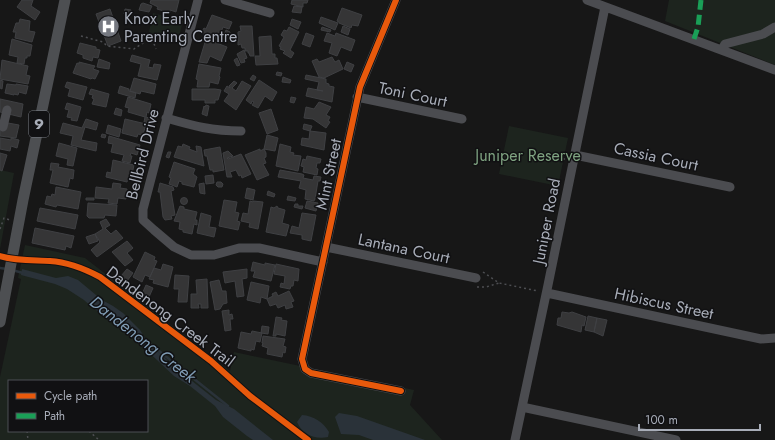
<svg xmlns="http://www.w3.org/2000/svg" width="775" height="440" font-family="Jost,sans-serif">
<rect width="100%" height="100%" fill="#171717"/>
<path fill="#1d241e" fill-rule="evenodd" d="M669,0H775V65L665,21Z
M153,13L183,21L178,41L154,35L149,32Z
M509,126L568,138L558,186L499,174Z
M0,170L14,173L0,249Z
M25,245L85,258L230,371L234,352L414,390L410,405L442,440H0V377L21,279L18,278ZM9,381H147V431H9Z"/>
<path fill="#2a3239" d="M22,269L56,278L68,276L78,280L102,300L113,306L123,313L140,330L150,346L161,354L173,366L216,400L234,409L273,440H253L247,436L223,417L215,406L190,386L174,376L140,344L110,319L93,308L84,300L67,289L55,284L21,275Z
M339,413L357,416L425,440H373L359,435L341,434L335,417Z
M302,415C314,416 323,422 329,432L328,437C315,440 302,434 297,422Z"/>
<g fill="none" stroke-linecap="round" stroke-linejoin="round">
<path stroke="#2a3239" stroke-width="2.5" d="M0,268L7,269
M12,270L23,273
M144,339L228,406"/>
</g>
<path fill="#353536" stroke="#3f4043" d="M22,0H33L31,6L40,12L35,20L17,7Z
M151,0H179L176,12L170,10V13L157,9L158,7L150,3Z
M292,0H308L307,3H303V7L291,4Z
M143,3L152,6L149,12L139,10L141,4Z
M294,6L302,7L301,13L292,12Z
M342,8L362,15L358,26L352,25L351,28L339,23V22L337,21Z
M110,9L121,41L108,46L96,14Z
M125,9L131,10L130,15L124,14Z
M212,15L232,22L229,29L223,27L218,40L201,33L204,28L206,29Z
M321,17L338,23L335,30L319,23Z
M20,19L30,21L29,31L35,32L32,42L15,38L16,32H13L16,23H19Z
M292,19L301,22L298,29L290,25Z
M240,26H252L254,56H250L249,53H248V51H245V48H242L241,44L238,45V32L241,31Z
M343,26L350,29L348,35L341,32Z
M289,27L299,32L290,50L294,53L291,58L283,53L285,51L280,49L281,47L279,46L284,37L281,35L284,30L287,31Z
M322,27L331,30L330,32L321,30Z
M226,30L230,32L229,36L224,35Z
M306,33L314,36L310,47L302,44Z
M327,33L335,36L336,33L355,40L351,51L341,47L337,56L329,53L332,43L324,41Z
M271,36L272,54H275V58H277L278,64L256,65L255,56H260L259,37Z
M12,39L32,45L30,56H27V58H25L24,64L17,63L18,57L9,55Z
M206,39L227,47L221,61L210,56L207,63L199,62Z
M80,43L96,47V49L100,50L98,58L93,57L92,61L83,58V55L77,53Z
M244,50L247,58L244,59L245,62L241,63L237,54Z
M132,55L150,60L148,67L153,68L154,64L161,65L157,80L138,76L141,64L130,61Z
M332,57L335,62L339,60L343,69L324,78L319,77L312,61L317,59L319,62Z
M237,58L240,65L237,66L234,60Z
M99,59L110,63L109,69L97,67Z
M2,60L28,66L26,75L30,76L28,84L0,79Z
M79,62L95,66L93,69L99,71L95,79L92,78L91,79L73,73L77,63L79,64Z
M347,62L354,65L351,72L344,69Z
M199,64L221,68L219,76L220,77L218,84L210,82L209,87H197L198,80L196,79Z
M277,72L282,73L281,76L276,75Z
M253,75L256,77L254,81L250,79Z
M306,75L326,79V83L329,84V86L334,87L332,102L306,96L308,88L323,91L317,90L319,82L305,79Z
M283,77L291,80L290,83L282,82Z
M134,78L156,84L154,94L141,91L140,94L130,91Z
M0,80L3,81L2,89L0,88Z
M259,80L277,92L272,101L265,96L258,108L252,105L254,102L252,101L251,104L246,100Z
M234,81L237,83L232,88L236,91L242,81L251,86L236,110L224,101L229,94L224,91L227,86L230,88L229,86Z
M67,82L87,87L83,100L68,96L70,89L65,87Z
M7,84L16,85V84L28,86L26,94L19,92L18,95L14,94V95L5,93Z
M120,86L129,89V91L136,93L135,98L118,93Z
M91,89L109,94L106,107L92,104L94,99L92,98L93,95L89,94Z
M192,89H215L221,90L218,100H215V103H205V100H192Z
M128,97L151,104L149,113L147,112L146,117L152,119L150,124L144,122L145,117L128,112L129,108L125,107Z
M291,97L296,98L294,103L290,102Z
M0,99L23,104L21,117L0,112Z
M319,102L331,107L326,115L330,117L328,121L330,122L326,128L313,119L304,118L306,107L314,109Z
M67,103L81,107L77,121L71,120L72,118L67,117L69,110L65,109Z
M206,105L209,106L207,116L202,114L204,106L205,107Z
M116,108L122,110L121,116L114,114Z
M271,109L278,130L267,134L259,113Z
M86,119L98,123L96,130L85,127L81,140L97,143L96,151L71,145L73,136L60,133L63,123L82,128Z
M125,119L146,124L143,135L138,134L137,137L122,133Z
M8,123L19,125L16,138L0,136V128Z
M304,124L312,126L310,131L303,129Z
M108,125L121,129L119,137L106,133Z
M310,131L326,133L324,150L301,145L302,138L309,139Z
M102,134L106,135L105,138L101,137Z
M267,135L278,138L275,151L264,149Z
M109,136L140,145L137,155L131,153L130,156H132L130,163L122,161L124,155L111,152L113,144L108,143Z
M0,138L11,140V138L19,140L17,148L11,146L10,151L0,149Z
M59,143L77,148L73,166L67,165L68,159L56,156Z
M183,144L190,147L189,149L197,152L196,146L201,147L204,166L174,157L178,146L182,147Z
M280,144L291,147L290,152L294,153L293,155L301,156L298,171L276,166Z
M220,147L224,170L213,172V170H210L207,156H205L204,150Z
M260,149V151L264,149L266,153V157L264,158L266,163L263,164L269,175L257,180L245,155Z
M228,151L233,156L227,158L228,159L241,154L251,174L242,178L241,175L239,176L236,170L230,172L232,177H227L223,153Z
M168,152H171L169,158L166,157Z
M0,153L7,155L2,171L0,170Z
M307,156L321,159L320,163H317L316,168L318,169L317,175L303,172L304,167L301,166L303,159L306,160Z
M113,160L134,165L131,179H128L127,182L106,177L107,172L111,173Z
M174,162L195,169L193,174L197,177L194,187L182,184V182L179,181L177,187L169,184L171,178L169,177Z
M51,163L59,164L58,167L74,170L73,179L70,178L68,187L50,183L53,170H50Z
M280,170L302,174L304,175L303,178L313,180L314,176L321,177L320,181H318L315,199L314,201L305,199L306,190L299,188L301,181L278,177Z
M213,175L214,183L206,184L205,176Z
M217,182H221L223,184L222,187H218L216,185Z
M113,183L121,184L120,188L127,189L126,199L118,198L117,204L108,203L109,199L95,198L96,187L112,189Z
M160,183L173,187L174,190L171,191L175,215L171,216L172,219L165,220L163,217L160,192H158Z
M204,183L205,194L200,193L199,184Z
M56,187L81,192L78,209L57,205L56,207L45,204L47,196L51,197L52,194L55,195Z
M247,188L255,190L253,200L245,198Z
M268,191L275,194L274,197L267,195Z
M288,196L296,198L295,201L287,200Z
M180.5 201a3.5 3.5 0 1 1 7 0a3.5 3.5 0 1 1-7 0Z
M86,198H94V200H86Z
M224,200L237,202L235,212L239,213L237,221L240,222L238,230L219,226Z
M250,201L253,202V201L263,202L258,229L249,227L250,223L241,221L243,213L248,214Z
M307,201L318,203L316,211L305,208Z
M88,203L117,205L116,216L105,215L104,218H89L87,216Z
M295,204H298V206H303L302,209L294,207Z
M180,206L184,207V209L197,212L195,220H197V225L194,224L192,234L183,232V230L179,229L180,222L174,221Z
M277,206L278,208L285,210L282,223L289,225L286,236L266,232L271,207L274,208Z
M40,208L78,215L75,229L37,221Z
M201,213L211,216L209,227L216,228L214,237L197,233Z
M302,213L316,215L311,241L302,239V235L290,233L292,226L299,228Z
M106,219L110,225L105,228L111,234L116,230L123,238L97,257L91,250L100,242L95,234L103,229L100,222Z
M35,228L74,236L71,248L66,246L65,250L32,243Z
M95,234L98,241L89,244L86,237Z
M127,241L133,248L127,253L133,260L125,266L112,252Z
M145,252L155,257L154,260L157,261L150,277L145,275L142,282L133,277Z
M253,262L265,265V263L275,265L271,281L253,277L255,271H251Z
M163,264L173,267L168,287L153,283L154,280L149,279L154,268L161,270Z
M276,264L299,269L298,281L294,280L293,286H291L290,289L280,287L281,283L284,284L285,276L274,274Z
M127,269L133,273L127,281L121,276Z
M247,269V278L242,279L244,296L237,297L235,281L225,283L223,272Z
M175,275L189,276L187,302H178L179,289H174Z
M207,279L208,308H201V304H198L199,308H191V294H197L196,280Z
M219,280L222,291H226L227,303L223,304L220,309L215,310L210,282Z
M251,282L269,286L267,299L261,297L260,303L247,300Z
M146,285L153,288L149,297L142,294Z
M289,291L294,301L291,302L293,307L286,309L285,305L278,308L276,304L270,306L267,299L273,296L272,294L276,292L278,296Z
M229,310V315L232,314L233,319H230L231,330L225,331L222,311Z
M562,312L569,313L572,312L586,317L584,326L582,325L581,332L557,325L558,318H561Z
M588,316L597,318L594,332L585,330Z
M276,317L282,318L281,320L287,321L285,336L276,334V336H273Z
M597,318L607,320L603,336L594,332Z
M262,326L269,327L268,334L261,333Z
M252,331L262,333L260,342L256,341L254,350L251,349V351L238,348L241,332L251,334Z
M263,336L285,339L283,346L286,347L285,353L283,352L282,357L267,354L268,348L262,346L263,343H262Z"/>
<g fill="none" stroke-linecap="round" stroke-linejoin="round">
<path stroke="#4d4e52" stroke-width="1.5" stroke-dasharray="2 3" stroke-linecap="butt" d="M81,36L103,42L107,46L134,49L146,41H153L156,49
M539,154L555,159H565
M0,229L4,218L10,220
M483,272L499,283L538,291
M477,287H486L499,283
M27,431L28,440
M89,431L99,440"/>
<path stroke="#4b4c50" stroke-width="9" d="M198,0L143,209V220L154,230L174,247L191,255H214L239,248H259L323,262
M225,0L270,13
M396,0L360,87L302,359L305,369L311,373L401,391
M587,0L775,70
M722,49L725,44L763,34L775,27
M357,97L462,119
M166,118C194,126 212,131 241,131
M3,127L7,110
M575,155L730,187
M326,247L476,278
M547,293L761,339L775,338
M522,407L676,440
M515,440L548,285L605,7"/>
<path stroke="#4d4f52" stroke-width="11" d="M0,322L23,200L65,0"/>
<path stroke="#1a9f57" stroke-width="5" stroke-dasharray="10 5" stroke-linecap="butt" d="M694,39L698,27L701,0"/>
<defs>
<path id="cycleway" d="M396,0L360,87L302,359L305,369L311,373L401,391
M0,256C16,261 33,260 50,261C68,262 85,269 100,277L211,361L250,396L308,440"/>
</defs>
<use href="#cycleway" stroke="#111113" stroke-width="8"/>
<use href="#cycleway" stroke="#e8590c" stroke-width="6"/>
</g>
<defs>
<symbol id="hospital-disc" viewBox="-11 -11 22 22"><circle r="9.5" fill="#757880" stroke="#111113"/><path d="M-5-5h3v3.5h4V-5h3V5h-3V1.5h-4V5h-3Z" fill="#fff"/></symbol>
</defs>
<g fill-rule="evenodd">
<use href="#hospital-disc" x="96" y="14" width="25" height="25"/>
</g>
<g text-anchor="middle" stroke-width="3" stroke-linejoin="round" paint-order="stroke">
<rect fill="#111113" stroke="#7b7e86" stroke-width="1" x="29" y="111" width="20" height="26" rx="3"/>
<g font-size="15" font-weight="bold" fill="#a8adb8">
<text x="39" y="129">9</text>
</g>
<g font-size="16" fill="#a8adb8" stroke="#111113" text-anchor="start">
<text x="124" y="24">Knox Early<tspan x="124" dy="18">Parenting Centre</tspan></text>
</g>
<g font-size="16" fill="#a8adb8" stroke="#111113">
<text transform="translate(413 94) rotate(12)" y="6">Toni Court</text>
<text transform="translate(142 154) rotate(-76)" y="6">Bellbird Drive</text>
<text transform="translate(656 156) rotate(12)" y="6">Cassia Court</text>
<text transform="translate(328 174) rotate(-78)" y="6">Mint Street</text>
<text transform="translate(546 221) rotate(-79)" y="6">Juniper Road</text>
<text transform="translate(404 248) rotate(12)" y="6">Lantana Court</text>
<text transform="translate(664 303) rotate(12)" y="6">Hibiscus Street</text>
<text transform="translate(171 316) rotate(37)" y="6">Dandenong Creek Trail</text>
</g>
<g font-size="16" fill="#7fa381" stroke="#111113">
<text x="528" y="161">Juniper Reserve</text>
</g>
<g font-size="17" font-style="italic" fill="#7f9bb3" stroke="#111113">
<text transform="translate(143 339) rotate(38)" y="6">Dandenong Creek</text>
</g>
</g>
<rect x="8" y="380" width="140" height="52" fill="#111113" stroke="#4d4f55"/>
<rect x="16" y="393" width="20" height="6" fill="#e8590c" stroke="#4d4f55"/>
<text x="44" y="400" font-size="12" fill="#a8adb8">Cycle path</text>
<rect x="16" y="413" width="20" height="6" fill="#1a9f57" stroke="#4d4f55"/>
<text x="44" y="420" font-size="12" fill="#a8adb8">Path</text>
<path d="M639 424v6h121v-6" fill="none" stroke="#a8adb8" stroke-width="2"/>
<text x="645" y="424" font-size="12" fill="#a8adb8" stroke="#111113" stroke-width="3" paint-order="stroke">100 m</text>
</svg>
